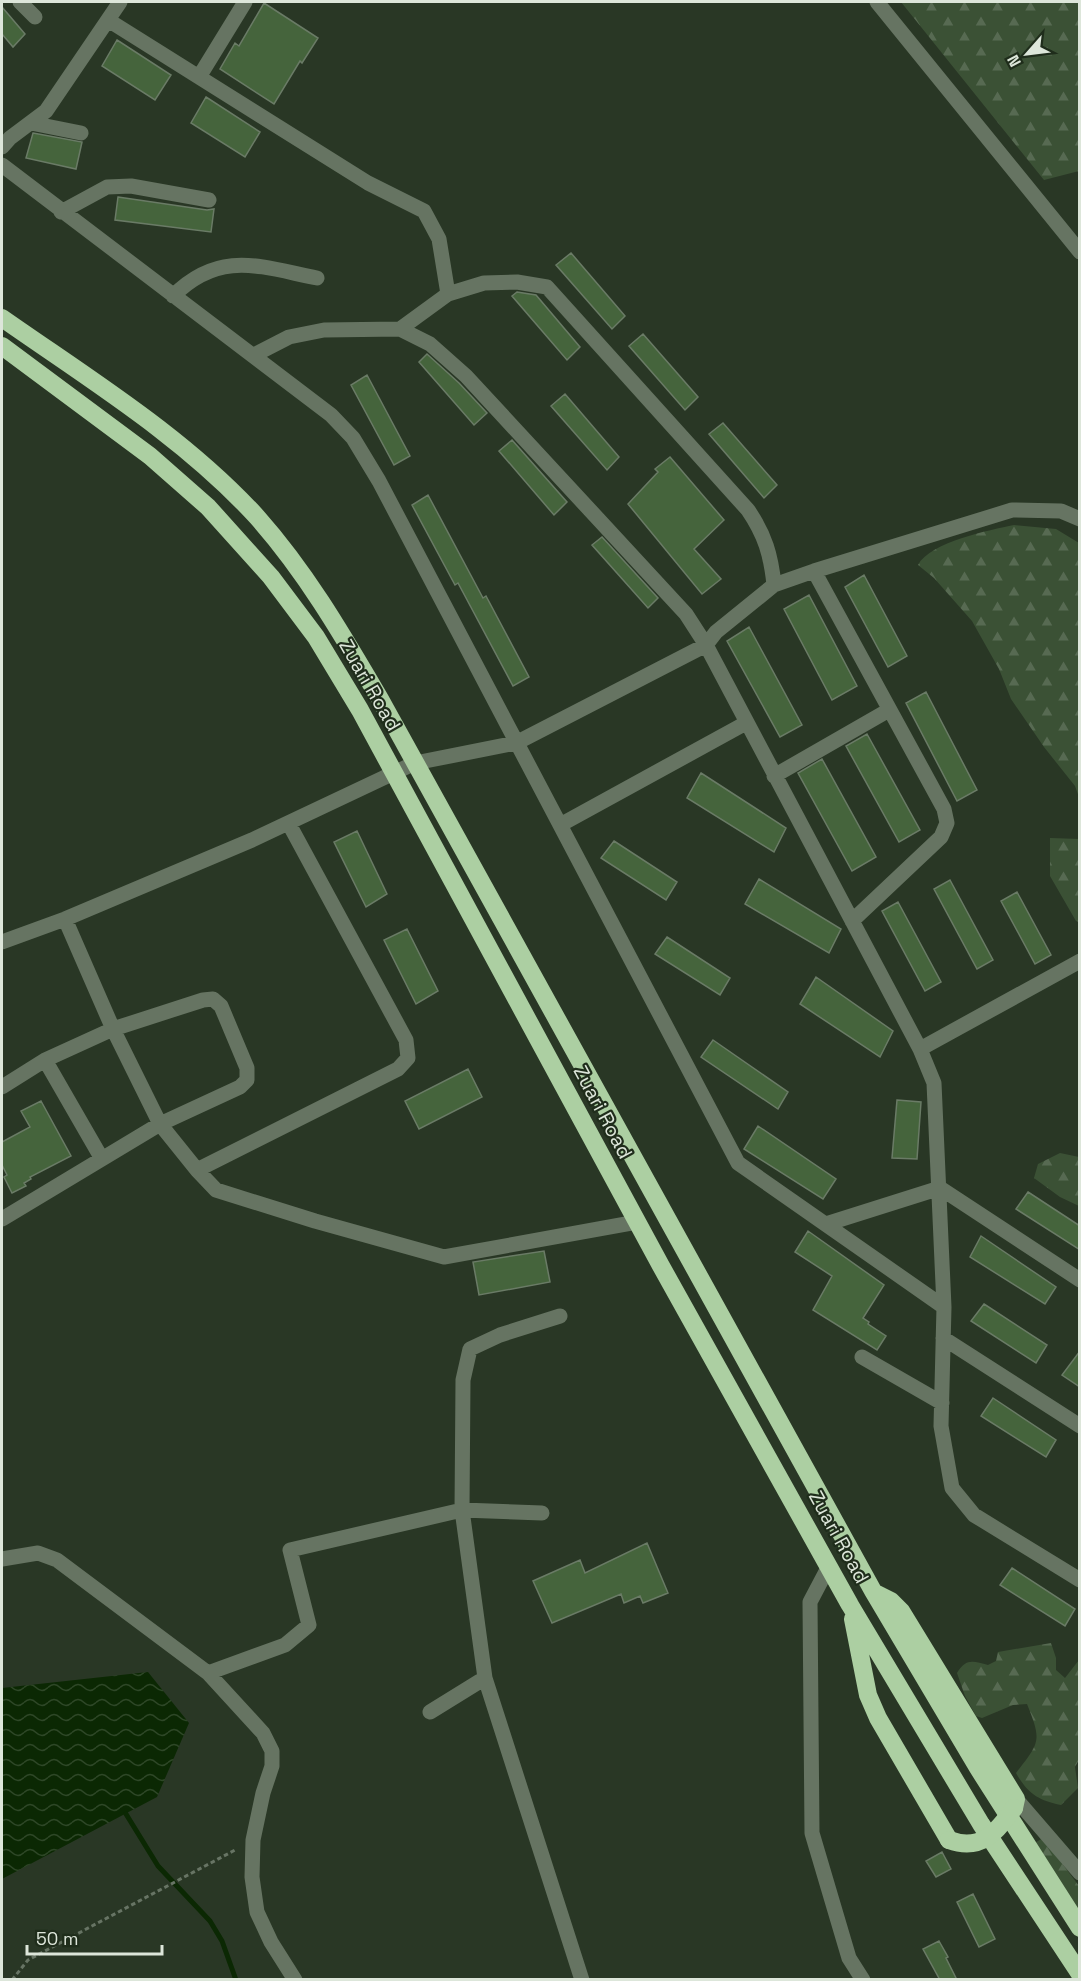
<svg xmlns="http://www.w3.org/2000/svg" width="1081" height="1981" font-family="'Space Grotesk',sans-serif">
<defs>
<pattern id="forest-firs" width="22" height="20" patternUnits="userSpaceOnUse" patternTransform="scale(1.5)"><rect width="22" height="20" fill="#3b5135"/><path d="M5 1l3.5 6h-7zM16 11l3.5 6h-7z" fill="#576a52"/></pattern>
<pattern id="water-waves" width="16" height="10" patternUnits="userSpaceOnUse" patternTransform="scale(1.5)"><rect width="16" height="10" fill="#0b2803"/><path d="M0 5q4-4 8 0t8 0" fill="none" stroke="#2e4727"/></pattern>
</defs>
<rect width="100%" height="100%" fill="#293725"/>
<path fill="url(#forest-firs)" d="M901,2H1079V171L1044,180Z
M1014,525L1056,529L1079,543V797L1075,786L1044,747L1011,699L999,669L972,621L934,578L918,565C930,542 990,530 1014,525Z
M1050,838L1079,839V922L1076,921L1050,876Z
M1060,1153L1079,1157V1206L1060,1197L1034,1178L1038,1164Z
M1051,1643L1056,1658V1670L1065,1678L1079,1660L1080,1758L1075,1767L1078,1788L1061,1805C1038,1800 1028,1794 1016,1773C1040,1742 1042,1741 1027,1704L1013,1705L982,1718L976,1716L965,1696L957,1673C966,1658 973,1661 988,1665L996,1661L998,1652Z
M1043,1838L1079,1886V1911L1033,1844Z"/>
<path fill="url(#water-waves)" d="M148,1672L189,1723L157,1797L2,1879V1688Z"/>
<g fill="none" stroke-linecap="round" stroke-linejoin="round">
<path stroke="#0b2803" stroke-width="5" d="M126,1814L158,1866L210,1921L222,1941L236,1980"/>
</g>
<path fill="#45643c" stroke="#6a7b66" stroke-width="1.5" d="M264,3L318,38L302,63L300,61L274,104L220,69L235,43L239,46Z
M2,7L25,34L13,47L2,34Z
M117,40L171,75L155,100L102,66Z
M206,97L260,132L245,157L191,123Z
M33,133L82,142L76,169L26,158Z
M118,197L207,210L214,209L211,232L115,220Z
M571,253L625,316L612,329L556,265Z
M517,292L536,295L580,347L567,360L512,296Z
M643,334L698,397L685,410L629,346Z
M427,354L459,383L487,413L474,425L419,362Z
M367,375L410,456L394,465L351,385Z
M565,394L619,457L607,470L551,406Z
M723,423L777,485L764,498L709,434Z
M512,440L567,502L554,515L499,451Z
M670,457L724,520L694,549L721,579L702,594L628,504L658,472L655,469Z
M428,495L483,598L486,596L529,677L513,686L458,583L455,585L412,505Z
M602,537L658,598L648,608L592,545Z
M864,575L907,656L888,667L845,587Z
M809,595L857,686L832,700L784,609Z
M749,627L802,725L780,737L727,641Z
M926,692L977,790L957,801L906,703Z
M867,734L920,830L899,842L846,746Z
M822,759L876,857L852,871L798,773Z
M701,773L786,828L774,852L687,798Z
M357,831L387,894L366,907L334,842Z
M614,841L677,882L666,900L601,858Z
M759,879L841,929L829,953L745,904Z
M950,880L993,960L977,969L934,889Z
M1017,892L1051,955L1035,964L1001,901Z
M898,902L941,982L925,991L882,911Z
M407,929L438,991L416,1004L384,940Z
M667,937L730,978L720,995L655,954Z
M816,977L893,1031L880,1057L800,1004Z
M713,1040L788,1092L778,1109L701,1057Z
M468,1069L482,1097L419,1129L405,1101Z
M897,1100L921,1102L917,1159L892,1158Z
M41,1101L71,1156L30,1177L31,1179L24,1183L26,1186L12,1193L4,1177L7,1175L2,1165V1142L30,1127L21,1111Z
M758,1126L836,1179L823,1199L744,1149Z
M1028,1192L1080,1226V1250L1016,1209Z
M808,1231L884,1285L863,1318L869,1322L868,1324L886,1336L877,1350L813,1310L832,1276L795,1252Z
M981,1236L1056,1287L1045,1304L970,1257Z
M544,1251L550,1282L479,1295L473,1262Z
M984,1304L1047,1345L1036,1363L971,1321Z
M1080,1351V1387L1062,1375Z
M993,1398L1056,1440L1046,1457L981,1416Z
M647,1543L668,1593L643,1603L640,1596L624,1603L621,1594L552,1623L533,1581L580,1560L585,1573Z
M1012,1568L1075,1609L1065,1626L1000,1585Z
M942,1852L951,1869L936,1877L926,1861Z
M973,1894L995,1939L979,1947L957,1902Z
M939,1941L948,1957L946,1958L957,1980H940L923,1949Z"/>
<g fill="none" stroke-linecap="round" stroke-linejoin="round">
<path stroke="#677464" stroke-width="3" stroke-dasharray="4.5 3" stroke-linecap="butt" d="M12,1980L28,1960L237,1849"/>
<path stroke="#667462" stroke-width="15" d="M20,2L35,17
M877,2L1080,252
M108,20L368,183L424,211L439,239L448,294
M199,77L245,2
M31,123L81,133
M2,147L10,138L46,111L120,2
M2,165L331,415L353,438L379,481L738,1163L944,1307
M61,212L107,187L131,186L209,200
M173,296C220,249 261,267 317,278
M400,329L448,294L484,283L517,282L547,287L748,510C765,535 771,555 774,585
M254,355L289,337L324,330L400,329L430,344L466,376L686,614L706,645L920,1049L934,1083L944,1307L941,1426L952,1488L974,1515L1080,1580
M814,571L944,809L947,823L941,837L852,921
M774,776L889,710
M560,825L746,723
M65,919L113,1029L160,1124L197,1170L216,1190L315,1221L444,1257L637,1222
M2,942L65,919L252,840L415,763L516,743L706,645L716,632L774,585L814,571L1012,510L1061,511L1080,519
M920,1049L1080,961
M45,1060L102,1159
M2,1087L45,1060L113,1029L203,1000L213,999L221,1006L247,1068V1080L240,1087L160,1124L2,1219
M197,1170L398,1069L408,1058L406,1040L289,824
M826,1224L940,1188L1080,1280
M943,1338L1080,1426
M862,1357L942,1403
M542,1513L462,1510L463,1380L470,1349L500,1335L560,1316
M2,1559L38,1553L57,1560L208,1673L263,1733L272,1751V1766L263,1793L253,1840L252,1877L257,1912L271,1942L295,1980
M829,1566L810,1602L812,1833L849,1958L863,1980
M208,1673L285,1645L309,1625L290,1550L462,1510L485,1678L430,1712
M485,1678L582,1980
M1016,1799L1080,1873"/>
<path stroke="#accfa2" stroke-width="18" d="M2,318C89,379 184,437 257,517C306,572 343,636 380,699L873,1591L978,1768L1080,1928
M2,346L150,456L208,507L271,577L316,637L360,710L661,1266L850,1605L981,1824L1080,1974
M877,1594L891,1601L901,1611L1016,1799L1014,1808
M853,1619L868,1695L878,1718L949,1840"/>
<path stroke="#accfa2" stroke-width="18" d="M949,1840C981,1852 997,1832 1014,1808"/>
</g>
<g text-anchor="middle" stroke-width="4.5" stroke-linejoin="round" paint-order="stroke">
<g font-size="20" fill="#dde6da" stroke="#1f2d1b">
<text transform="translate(370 685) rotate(60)" y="7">Zuari Road</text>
<text transform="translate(603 1112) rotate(62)" y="7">Zuari Road</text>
<text transform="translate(839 1537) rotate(61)" y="7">Zuari Road</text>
</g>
</g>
<rect width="1081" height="1981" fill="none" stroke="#dde6da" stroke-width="6"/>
<g transform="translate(1027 54) rotate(242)" stroke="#1f2d1b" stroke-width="4.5" paint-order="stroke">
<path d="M0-4.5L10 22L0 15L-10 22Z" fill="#dde6da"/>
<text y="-9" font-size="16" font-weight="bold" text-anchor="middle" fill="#dde6da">N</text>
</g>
<path d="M27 1945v9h135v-9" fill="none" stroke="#dde6da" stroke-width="3"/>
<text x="36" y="1945" font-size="18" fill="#dde6da" stroke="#1f2d1b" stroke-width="4.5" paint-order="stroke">50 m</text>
</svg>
